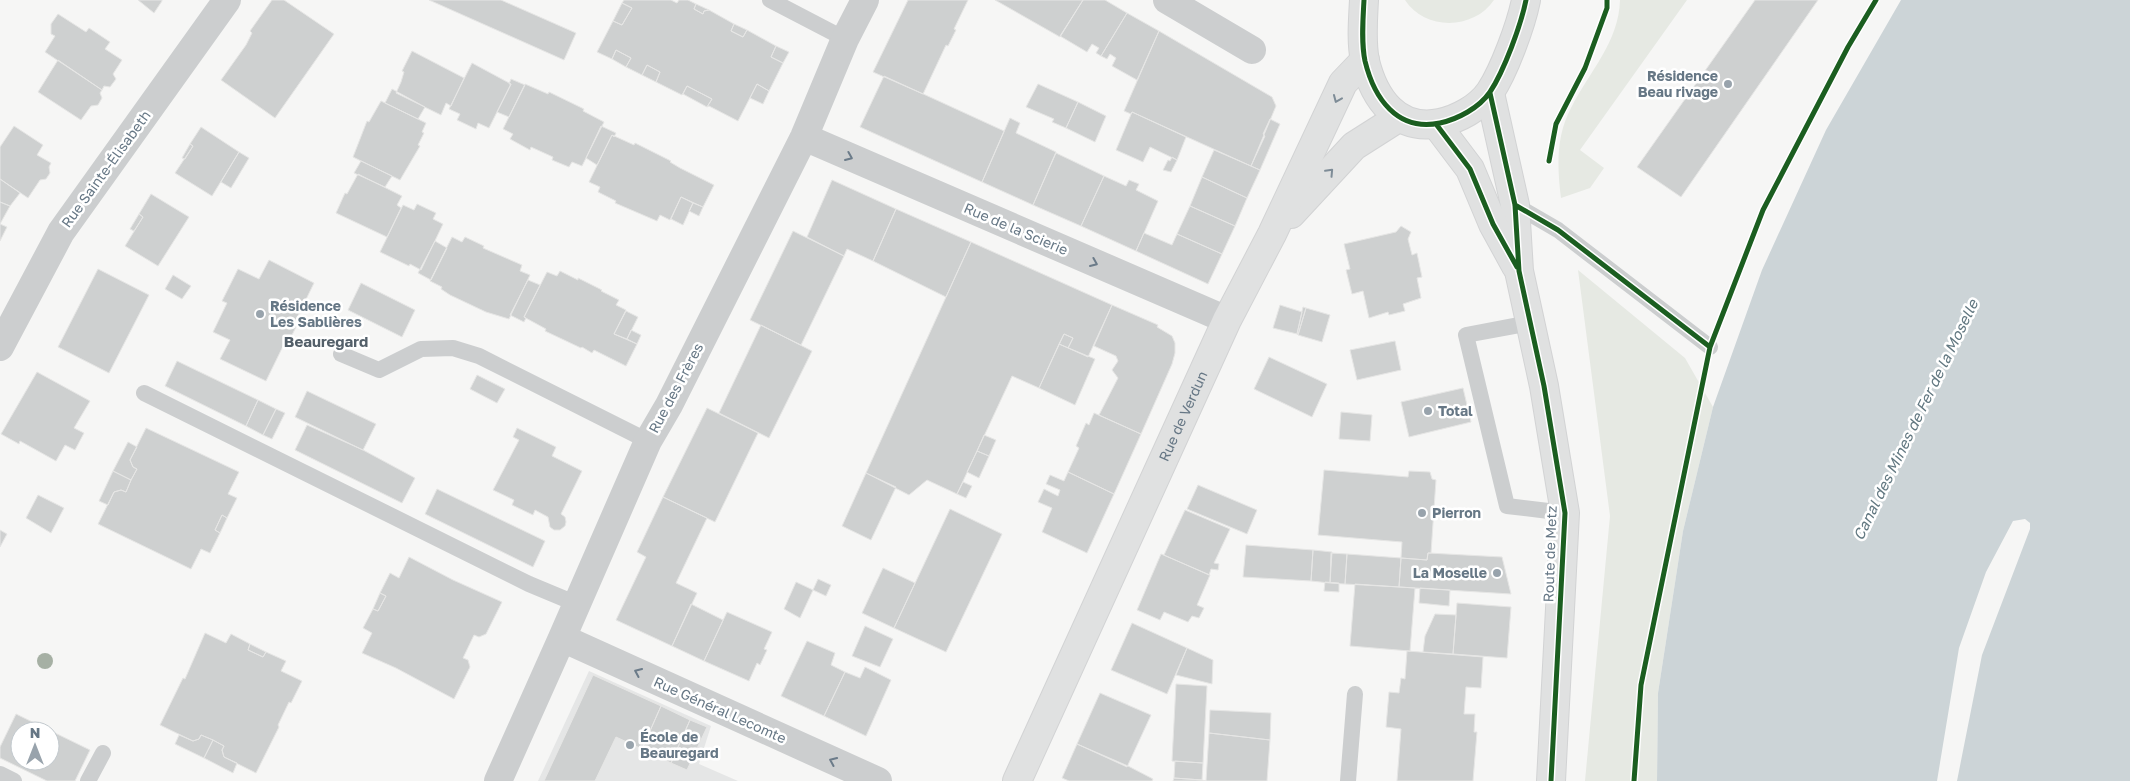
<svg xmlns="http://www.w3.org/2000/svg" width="2130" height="781" font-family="'Golos Text',sans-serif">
<rect width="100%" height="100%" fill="#f6f6f5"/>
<path fill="#e5e6e6" d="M589,671L711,726L699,764L738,781H538Z"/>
<path fill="#e6e9e3" d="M1405,0H1494C1474,30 1425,31 1405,0Z
M1620,0H1687L1580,150L1604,168L1590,188L1561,198C1557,167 1556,136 1571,108C1589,72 1619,42 1620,0Z
M1578,270L1685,358L1713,407L1683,531L1658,693L1657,781H1585L1610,516Z"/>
<path fill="#ccd4d7" d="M1901,0H2130V781H1957L1982,655L2030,529V523L2025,519L2013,521L1986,572L1959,648L1937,781H1657L1658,693L1683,531L1713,407L1762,270L1826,130Z"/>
<path fill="#ced0d0" stroke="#e6e6e5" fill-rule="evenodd" d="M138,0H162V1L154,13Z
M272,0H284L334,34L275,118L221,80L246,45L252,33L250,31Z
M429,0H501L576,33L564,60Z
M624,0H671L677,3L679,0H688L696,4L694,9L703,14L704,11L709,10L734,24L731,31L743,37L747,30L776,46L771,57L783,63L769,91L757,84L738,121L709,106L707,107L712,99L687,86L682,95L656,82L660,72L647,65L642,75L626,67L631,58L616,50L612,59L597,52L613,21L622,25L632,8L622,3Z
M908,0H968L954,29L956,30L948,46L946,45L923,94L873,72Z
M995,0H1083L1060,37Z
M1083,0H1105L1127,13L1101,56L1096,53L1099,48L1092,44L1087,52L1060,36Z
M1755,0H1818L1681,197L1637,167Z
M622,3L632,8L622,25L613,21Z
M696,4L709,10L704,11L703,14L694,9Z
M1127,13L1159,31L1137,80L1112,66L1116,58L1110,54L1107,59L1101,56Z
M58,14L86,32L89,28L110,42L105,49L122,60L113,74L116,79L110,87L104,86L102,90L45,52L55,36L51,34V24Z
M734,24L747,30L743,37L731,31Z
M1159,31L1272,97L1276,106L1251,166L1132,112L1131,114L1124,111Z
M776,46L789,52L783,63L771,57Z
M616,50L631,58L626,67L612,59Z
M412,51L464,78L451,106L446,103L441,115L396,93L401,82L404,72L402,71Z
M58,60L102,90L100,93L102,98L98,105L91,106L81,120L38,92Z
M472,63L511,84L489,128L478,123L476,129L457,120L460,114L449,109Z
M647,65L660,72L656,82L642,75Z
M884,76L1004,131L982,182L860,127Z
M511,79L525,85L509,117L497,112L511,84H509Z
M525,84L548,94L549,92L584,109L583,111L604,122L582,166L572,162L569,167L552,160L553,157L531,147L530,150L510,139L513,134L503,129Z
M757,84L769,91L763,104L750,98Z
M1038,84L1078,102L1066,128L1052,122L1054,119L1026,107Z
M687,86L712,99L707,107L683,94Z
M392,89L425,107L418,119L385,103Z
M381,101L426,123L422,132L424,133L418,145L420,146L400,180L353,157L367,121L369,122Z
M1078,102L1106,116L1095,142L1066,128Z
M1132,112L1186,137L1177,160L1150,147L1143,162L1116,150Z
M1010,118L1020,123L1016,133L1056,152L1033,205L982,182Z
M1270,119L1280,124L1260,170L1251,166L1265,136L1263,134Z
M14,126L43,145L37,155L51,163L49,167L50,173L46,179L40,180L28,198L0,179V147Z
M601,126L616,133L614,137L612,135L597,165L586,158Z
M201,127L239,152L212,196L175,173L193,146L190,144Z
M612,135L634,145L635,143L671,161L670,162L680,168L714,185L703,207L681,197L670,220L660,215L657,221L615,203L616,201L598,192L600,187L589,182Z
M190,144L193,146L185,159L182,158Z
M1214,150L1260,170L1247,198L1202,177Z
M239,152L249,158L231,188L221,182Z
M1056,153L1104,176L1081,226L1033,205Z
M1172,157L1177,160L1171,172L1163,170L1168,160L1170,161Z
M361,161L392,176L385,187L354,173Z
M358,174L402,196L397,205L401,208L387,237L336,213L345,193L347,194Z
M1104,176L1126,186L1129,180L1139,184L1136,190L1158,201L1136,251L1081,226Z
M1202,177L1247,198L1235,226L1190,206Z
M0,179L20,193L10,206L0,202Z
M832,180L896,209L873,261L847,249L844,256L807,237Z
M151,194L189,217L158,266L125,246L143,217L139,214Z
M681,197L693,203L683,225L671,219Z
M0,202L10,206L0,224Z
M693,203L703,207L699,216L689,211Z
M417,204L436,213L433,219L443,224L421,270L410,264L409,266L380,252L403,205L414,210Z
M1190,206L1235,226L1222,254L1177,234Z
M896,209L971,242L946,297L873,261Z
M139,214L143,217L134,231L130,229Z
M0,224L7,227L0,241Z
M1401,226L1411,232L1408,239L1412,255L1417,253L1422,277L1417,278L1421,298L1403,304L1405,311L1389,315L1388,312L1369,318L1363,291L1352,294L1346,270L1350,269L1344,244L1396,232Z
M793,231L844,256L801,345L750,320Z
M1144,233L1172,245L1177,234L1222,254L1208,284L1136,251Z
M452,237L462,242L465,237L484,246L483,248L522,265L520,271L530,275L509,319L486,312L450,295L441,289L442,287L430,281Z
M435,241L447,248L431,280L418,273Z
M971,242L1112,305L1088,357L1068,348L1073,338L1064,334L1039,388L1012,376L957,494L927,480L909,495L866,473Z
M269,260L314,283L294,324L297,325L289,341L286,340L266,381L220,359L230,340L213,332L227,303L222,301L238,269L259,279Z
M98,269L149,295L109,373L58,347Z
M560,271L578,280V278L602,290L601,291L619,300L616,305L626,310L614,334L637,344L626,366L594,350L592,353L582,347L581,348L545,331L546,329L524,317L547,272L557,276Z
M173,275L191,286L182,299L165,289Z
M528,280L540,285L524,317L526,318L524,322L510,315Z
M361,283L415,310L402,337L348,310Z
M1112,305L1158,325L1157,327L1172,336L1175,343V353L1172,364L1141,434L1099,415L1118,378L1112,370L1118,361L1116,356L1094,346Z
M1280,305L1302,312L1297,334L1273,328Z
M1303,307L1306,308L1298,335L1297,334Z
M1306,308L1330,315L1322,342L1298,335Z
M626,311L638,317L627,339L614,334Z
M761,325L812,351L769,438L719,413Z
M631,330L641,335L637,344L627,339Z
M1064,334L1073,338L1068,348L1059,344Z
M1395,341L1401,370L1357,380L1350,350Z
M1059,344L1095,359L1075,405L1039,388Z
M1269,357L1327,384L1312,417L1254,389Z
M177,361L258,400L246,426L165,386Z
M37,372L90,401L74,428L84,433L75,450L65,445L56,461L20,441L19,444L1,434Z
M477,375L505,389L497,403L470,389Z
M1463,388L1471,422L1409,437L1401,402Z
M307,391L376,424L363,450L295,417Z
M258,400L276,409L263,435L246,426Z
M707,408L758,433L715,522L663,497Z
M276,409L285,413L272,439L263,435Z
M1341,412L1372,415L1370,441L1339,439Z
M1094,413L1141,434L1114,494L1068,472L1079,448L1076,446L1086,423L1089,425Z
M307,425L363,450L415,478L402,503L295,450Z
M146,428L239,472L228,494L237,498L227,518L222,515L215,530L220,533L210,553L201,549L191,569L98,524L114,492L121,490L126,492L131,480L137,469L133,467L130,460Z
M517,428L556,447L552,456L582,471L561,514L565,517L566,522L565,526L560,530H554L550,527L548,517L535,510L533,515L512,505L514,500L493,490L519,440L513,437Z
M984,435L996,440L989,456L977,451Z
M128,442L137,447L130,460L133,467L137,469L131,480L113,471Z
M977,451L989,456L979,478L967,472Z
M1324,470L1408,477L1409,471L1430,472L1432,479L1436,480L1431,553H1428L1427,560L1401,558L1402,542L1318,535Z
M113,471L131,480L126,492L121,490L114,492L108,505L99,501Z
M1068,472L1114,494L1087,553L1042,532L1052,508L1038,502L1044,489L1058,496L1060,490L1046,484L1050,475L1064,481Z
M866,473L896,487L871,540L842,526Z
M963,482L972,486L966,498L957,494Z
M1198,485L1257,510L1247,534L1187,509Z
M437,489L545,541L533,567L425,514Z
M38,495L64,508L51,533L26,518Z
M663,497L707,518L676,583L697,593L672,646L616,620L646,557L637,552Z
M950,509L1002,534L946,652L894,628Z
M1185,510L1230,529L1214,563L1219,564L1218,570L1211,569L1209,575L1164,555Z
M222,515L227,518L220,533L215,530Z
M0,530L7,534L0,547Z
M1246,545L1313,550L1311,581L1243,577Z
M1313,550L1332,552L1330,583L1311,581Z
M1331,553L1347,554L1345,584L1330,583Z
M1428,553L1502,557L1511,594L1399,587L1401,558L1427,560Z
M1161,554L1210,575L1197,605L1204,608L1199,618L1192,616L1188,622L1164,612L1160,620L1137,610Z
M1347,554L1401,558L1399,587L1345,584Z
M409,557L453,580L502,602L486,634L479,637L474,635L463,658L468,660L470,667L454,699L396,668L362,653L372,633L363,628L373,609L378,611L386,596L380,593L390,573L399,578Z
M883,568L915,583L894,628L862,613Z
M818,579L831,585L826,596L813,590Z
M796,582L813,590L800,618L784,609Z
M1325,582L1339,583V592L1324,591Z
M1355,584L1415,588L1410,651L1350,646Z
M1420,588L1450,590L1449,606L1419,603Z
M380,593L386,596L378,611L373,609Z
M1457,603L1511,607L1507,658L1453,654Z
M691,604L723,620L704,661L672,646Z
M727,612L772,632L764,649L767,650L760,665L757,663L749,681L704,661Z
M1435,614L1456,615L1453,654L1423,652L1425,636Z
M1132,623L1187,648L1167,694L1111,670Z
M865,626L893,639L880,667L852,656Z
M205,633L226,643L231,634L250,644L248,650L263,657L266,652L286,661L281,671L302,681L291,703L289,702L278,725L279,727L256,773L224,757L222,750L224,746L213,740L201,735L199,739L193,741L160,725L183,678L185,679Z
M807,641L835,653L831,665L845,672L824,716L781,696Z
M250,644L266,652L263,657L248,650Z
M1187,648L1213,660L1212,684L1176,675Z
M1407,651L1483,657L1481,688L1466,687L1464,714H1475L1474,732H1477L1473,781H1397L1401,729L1386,727L1389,692L1399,693L1401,678L1405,679Z
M865,667L891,680L866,736L824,716L845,672L860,678Z
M593,675L661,706L642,749L616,737L595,781H544Z
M1176,684L1207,686L1203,763L1172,761Z
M1100,693L1151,715L1127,767L1077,744Z
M661,706L690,720L671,763L642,749Z
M1210,710L1271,713L1270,740L1209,733Z
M16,714L90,750L75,781H47L0,758V747ZM20,731H50V761H20Z
M690,720L707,727L687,770L671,763Z
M1209,733L1270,740L1267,781H1206Z
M179,735L193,741L199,739L201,735L213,740L204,758L175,744Z
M213,740L224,746L222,750L224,757L237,763L233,773L204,758Z
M1077,744L1128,766L1153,779L1152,781H1069L1062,778Z
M1175,761L1203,763L1202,780L1174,778Z
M1174,778L1202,780L1206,781H1173Z"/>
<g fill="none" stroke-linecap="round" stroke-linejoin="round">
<defs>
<g id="secondary">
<path d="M1364,0C1363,19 1361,42 1365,61C1374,98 1397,132 1440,123C1458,119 1479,108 1490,92C1504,71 1521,25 1526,0"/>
<path d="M1490,93L1515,205L1519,271L1544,386L1565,513L1551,781"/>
<path d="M1436,124L1470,169L1493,224L1516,266"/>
<path d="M1291,214L1354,146L1398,118"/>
<path id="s1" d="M1017,781L1227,320L1272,234L1343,83L1365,60"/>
</g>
</defs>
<use href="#secondary" stroke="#d2d3d4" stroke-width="30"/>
<path stroke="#cccecf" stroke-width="16" d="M770,0L845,39
M1515,205L1558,230L1710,347
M1530,323L1466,335L1507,506L1565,513
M341,354L379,370L421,349L453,348L479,356L648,441
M144,393L529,584L577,604
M0,774L14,781
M88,781L103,753
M1348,781L1355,694"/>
<path stroke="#cccecf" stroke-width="28" d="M1167,0L1252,50
M804,137L1227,320
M0,347L61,232L227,0
M562,638L878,781
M498,781L562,638L648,441L669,405L804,137L845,39L865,0"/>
<use href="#secondary" stroke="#e0e1e1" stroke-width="28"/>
<defs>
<path id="cycleway" d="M1364,0C1363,19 1361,42 1365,61C1374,98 1397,132 1440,123C1458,119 1479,108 1490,92C1504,71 1521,25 1526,0
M1490,93L1515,205L1519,271L1544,386L1565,513L1551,781
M1436,124L1470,169L1493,224L1517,267
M1549,161L1556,124L1585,68L1607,8V0
M1515,205L1558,230L1710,347
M1634,781L1641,685L1710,347L1763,210L1848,47L1876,0"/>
</defs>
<use href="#cycleway" stroke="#fff" stroke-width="8"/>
<use href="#cycleway" stroke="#1b5e20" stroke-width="5"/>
</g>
<circle fill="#a6b0a4" cx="45" cy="661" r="8"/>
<defs><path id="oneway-chevron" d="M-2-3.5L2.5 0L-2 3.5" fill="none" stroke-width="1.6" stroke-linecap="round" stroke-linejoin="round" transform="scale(1.25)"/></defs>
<g stroke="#7e8c97">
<use href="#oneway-chevron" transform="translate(1337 99) rotate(113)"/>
<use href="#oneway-chevron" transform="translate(1330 172) rotate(-47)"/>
</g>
<g stroke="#6b7b89">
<use href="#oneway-chevron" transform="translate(849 157) rotate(23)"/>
<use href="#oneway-chevron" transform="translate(1094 263) rotate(23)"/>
<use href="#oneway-chevron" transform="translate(638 672) rotate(-156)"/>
<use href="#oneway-chevron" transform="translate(833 761) rotate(-156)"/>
</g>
<g fill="#98a3ac" stroke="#fff" stroke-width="2">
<circle cx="1728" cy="84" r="5"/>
<circle cx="260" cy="314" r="5"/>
<circle cx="1428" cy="411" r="5"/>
<circle cx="1422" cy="513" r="5"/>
<circle cx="1497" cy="573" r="5"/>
<circle cx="630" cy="745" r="5"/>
</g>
<g text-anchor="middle" stroke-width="5" stroke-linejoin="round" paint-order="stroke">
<g font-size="14" font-weight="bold" fill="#667785" stroke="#fff" text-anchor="start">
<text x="1718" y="81" text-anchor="end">Résidence<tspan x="1718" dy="16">Beau rivage</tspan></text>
<text x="270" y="311">Résidence<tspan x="270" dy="16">Les Sablières</tspan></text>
<text x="1438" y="416">Total</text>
<text x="1432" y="518">Pierron</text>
<text x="1487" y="578" text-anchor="end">La Moselle</text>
<text x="640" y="742">École de<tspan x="640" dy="16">Beauregard</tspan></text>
</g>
<g font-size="14" fill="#667785" stroke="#fff">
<text transform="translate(106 169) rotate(-54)" y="5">Rue Sainte-Élisabeth</text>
<text transform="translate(1016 229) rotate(23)" y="5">Rue de la Scierie</text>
<text transform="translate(676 388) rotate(-62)" y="5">Rue des Frères</text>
<text dy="5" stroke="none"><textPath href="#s1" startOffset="401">Rue de Verdun</textPath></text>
<text transform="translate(1550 554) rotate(-88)" y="5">Route de Metz</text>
<text transform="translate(720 710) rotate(24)" y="5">Rue Général Lecomte</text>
</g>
<g font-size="15" font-weight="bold" fill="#54606a" stroke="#fff">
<text x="326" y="347">Beauregard</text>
</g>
<g font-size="15" font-style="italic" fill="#627881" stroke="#fff">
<text transform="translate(1916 420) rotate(-64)" y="5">Canal des Mines de Fer de la Moselle</text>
</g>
</g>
<g transform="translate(35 746)"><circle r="24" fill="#ffffff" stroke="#c2c9ce"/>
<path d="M0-4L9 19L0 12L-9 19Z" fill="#98a3ac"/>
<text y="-8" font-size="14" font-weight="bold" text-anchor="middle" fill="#667785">N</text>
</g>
</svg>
